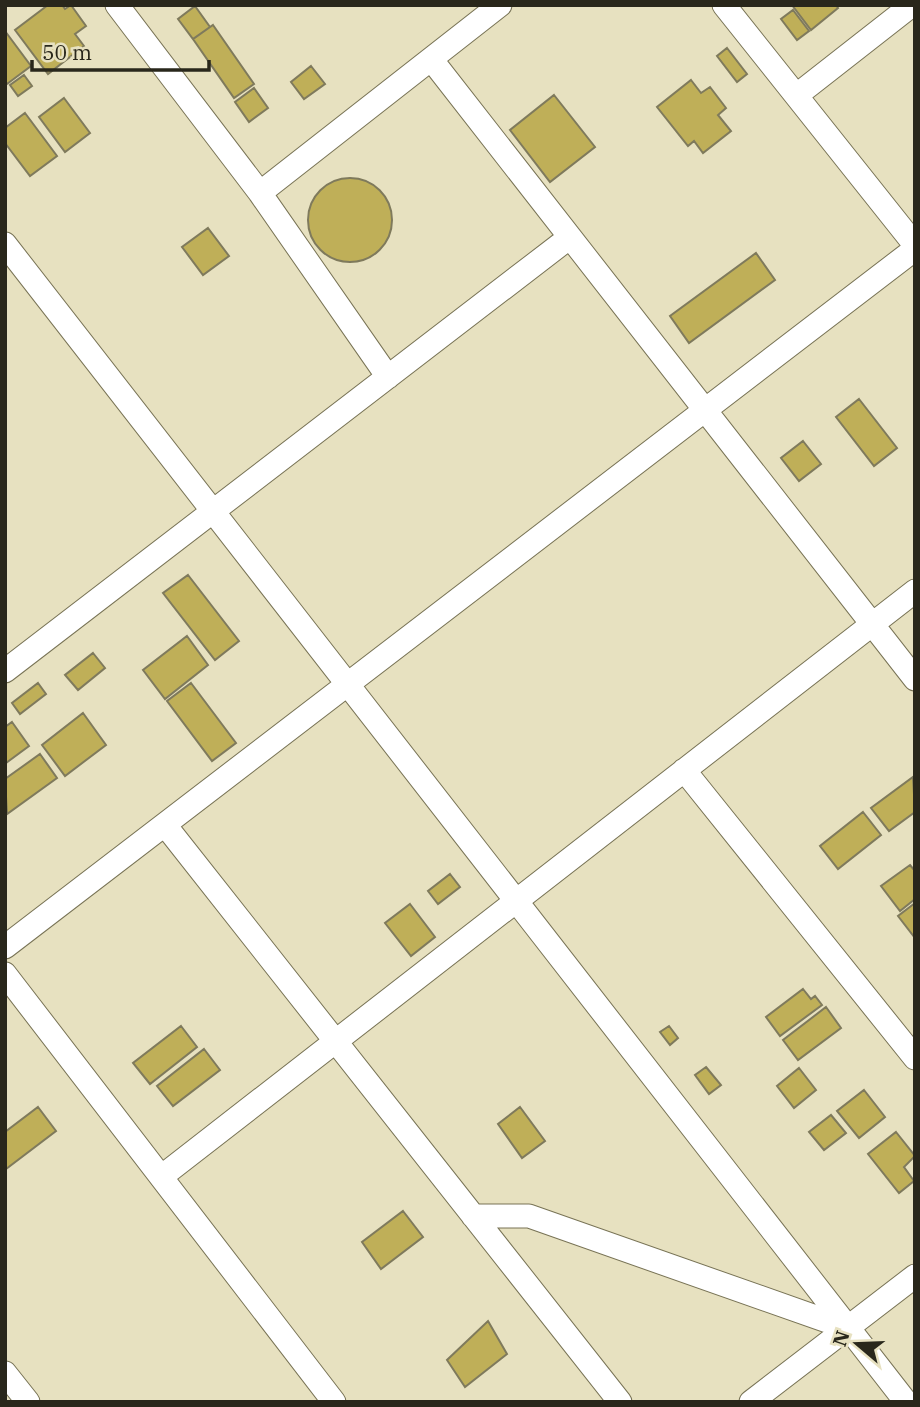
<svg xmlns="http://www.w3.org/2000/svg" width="920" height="1407" font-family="'IBM Plex Serif',serif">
<rect width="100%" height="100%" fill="#e7e1c0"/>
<path fill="#bfaf58" stroke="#7f7a5c" stroke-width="2" d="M48,5H62L65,9L71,5L86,26L75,34L84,46L48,74L15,30Z
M792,5H836L838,8L811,30Z
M195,6L210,27L193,39L178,19Z
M793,10L809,31L797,40L781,19Z
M213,25L254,84L234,98L193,39Z
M5,31L31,66L7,84L5,82Z
M727,48L747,74L737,82L717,56Z
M311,66L325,84L304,99L291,82Z
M24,75L32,86L18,96L10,85Z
M691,80L701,93L710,87L726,108L718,115L731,131L703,153L694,141L688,146L657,107Z
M254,88L268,108L249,122L235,102Z
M554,95L595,147L550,182L510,130Z
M64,98L90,133L65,152L39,117Z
M25,113L57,156L30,176L5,143V128Z
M308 220a42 42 0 1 1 84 0a42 42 0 1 1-84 0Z
M208,228L229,256L203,275L182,247Z
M756,253L775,280L689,343L670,316Z
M859,399L897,448L874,466L836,417Z
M803,441L821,464L799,481L781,458Z
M188,575L239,641L215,660L163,593Z
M187,636L208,665L165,699L143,670Z
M93,653L105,668L78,690L65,675Z
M38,683L46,694L20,714L12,703Z
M191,683L236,743L212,761L167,701Z
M83,713L106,745L65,776L42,745Z
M12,722L29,746L6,763L5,727Z
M40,754L57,778L7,814L5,779Z
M913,777L915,812L889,831L871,808Z
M863,812L881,835L838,869L820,846Z
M910,865L915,871V899L900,911L881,886Z
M450,874L460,887L438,904L428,891Z
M915,903V938L898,916Z
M410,904L435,937L411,956L385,923Z
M803,989L811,999L815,996L822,1005L780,1036L766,1017Z
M826,1007L841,1028L798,1060L783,1040Z
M181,1026L197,1047L150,1084L133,1063Z
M669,1026L678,1038L670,1045L660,1032Z
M204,1049L220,1070L173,1106L157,1086Z
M706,1067L721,1085L709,1094L695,1075Z
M799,1068L816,1090L794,1108L777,1086Z
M864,1090L885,1117L859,1138L837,1111Z
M38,1107L56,1131L6,1169L5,1132Z
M520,1107L545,1141L522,1158L498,1124Z
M831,1115L846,1133L824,1150L809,1132Z
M896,1132L915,1156L904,1167L914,1181L899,1193L868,1154Z
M403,1211L423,1237L381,1269L362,1242Z
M488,1321L507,1354L465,1387L447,1360Z"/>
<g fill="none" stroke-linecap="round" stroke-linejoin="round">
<defs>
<path id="minor" d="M117,5L260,193L500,5
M724,5L915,245
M431,59L915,679
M797,95L912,5
M260,193L388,377
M5,244L906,1402
M5,671L570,237
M684,770L915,1058
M165,825L620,1402
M5,947L915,249
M5,974L334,1402
M161,1177L915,591
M473,1216H529L847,1328
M5,1373L28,1402
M751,1402L915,1276"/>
</defs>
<use href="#minor" stroke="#787355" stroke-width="25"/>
<use href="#minor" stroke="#fff" stroke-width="23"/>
</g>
<rect width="920" height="1407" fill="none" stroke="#29271b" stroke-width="14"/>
<g transform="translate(857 1344) rotate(289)" stroke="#e7e1c0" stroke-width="5" paint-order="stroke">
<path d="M0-5L12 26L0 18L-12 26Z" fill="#29271b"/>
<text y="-10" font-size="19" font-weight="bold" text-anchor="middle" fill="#29271b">N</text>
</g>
<path d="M32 60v10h177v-10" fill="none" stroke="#29271b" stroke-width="3.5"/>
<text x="42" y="60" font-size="21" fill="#29271b" stroke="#e7e1c0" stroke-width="5" paint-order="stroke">50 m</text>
</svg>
